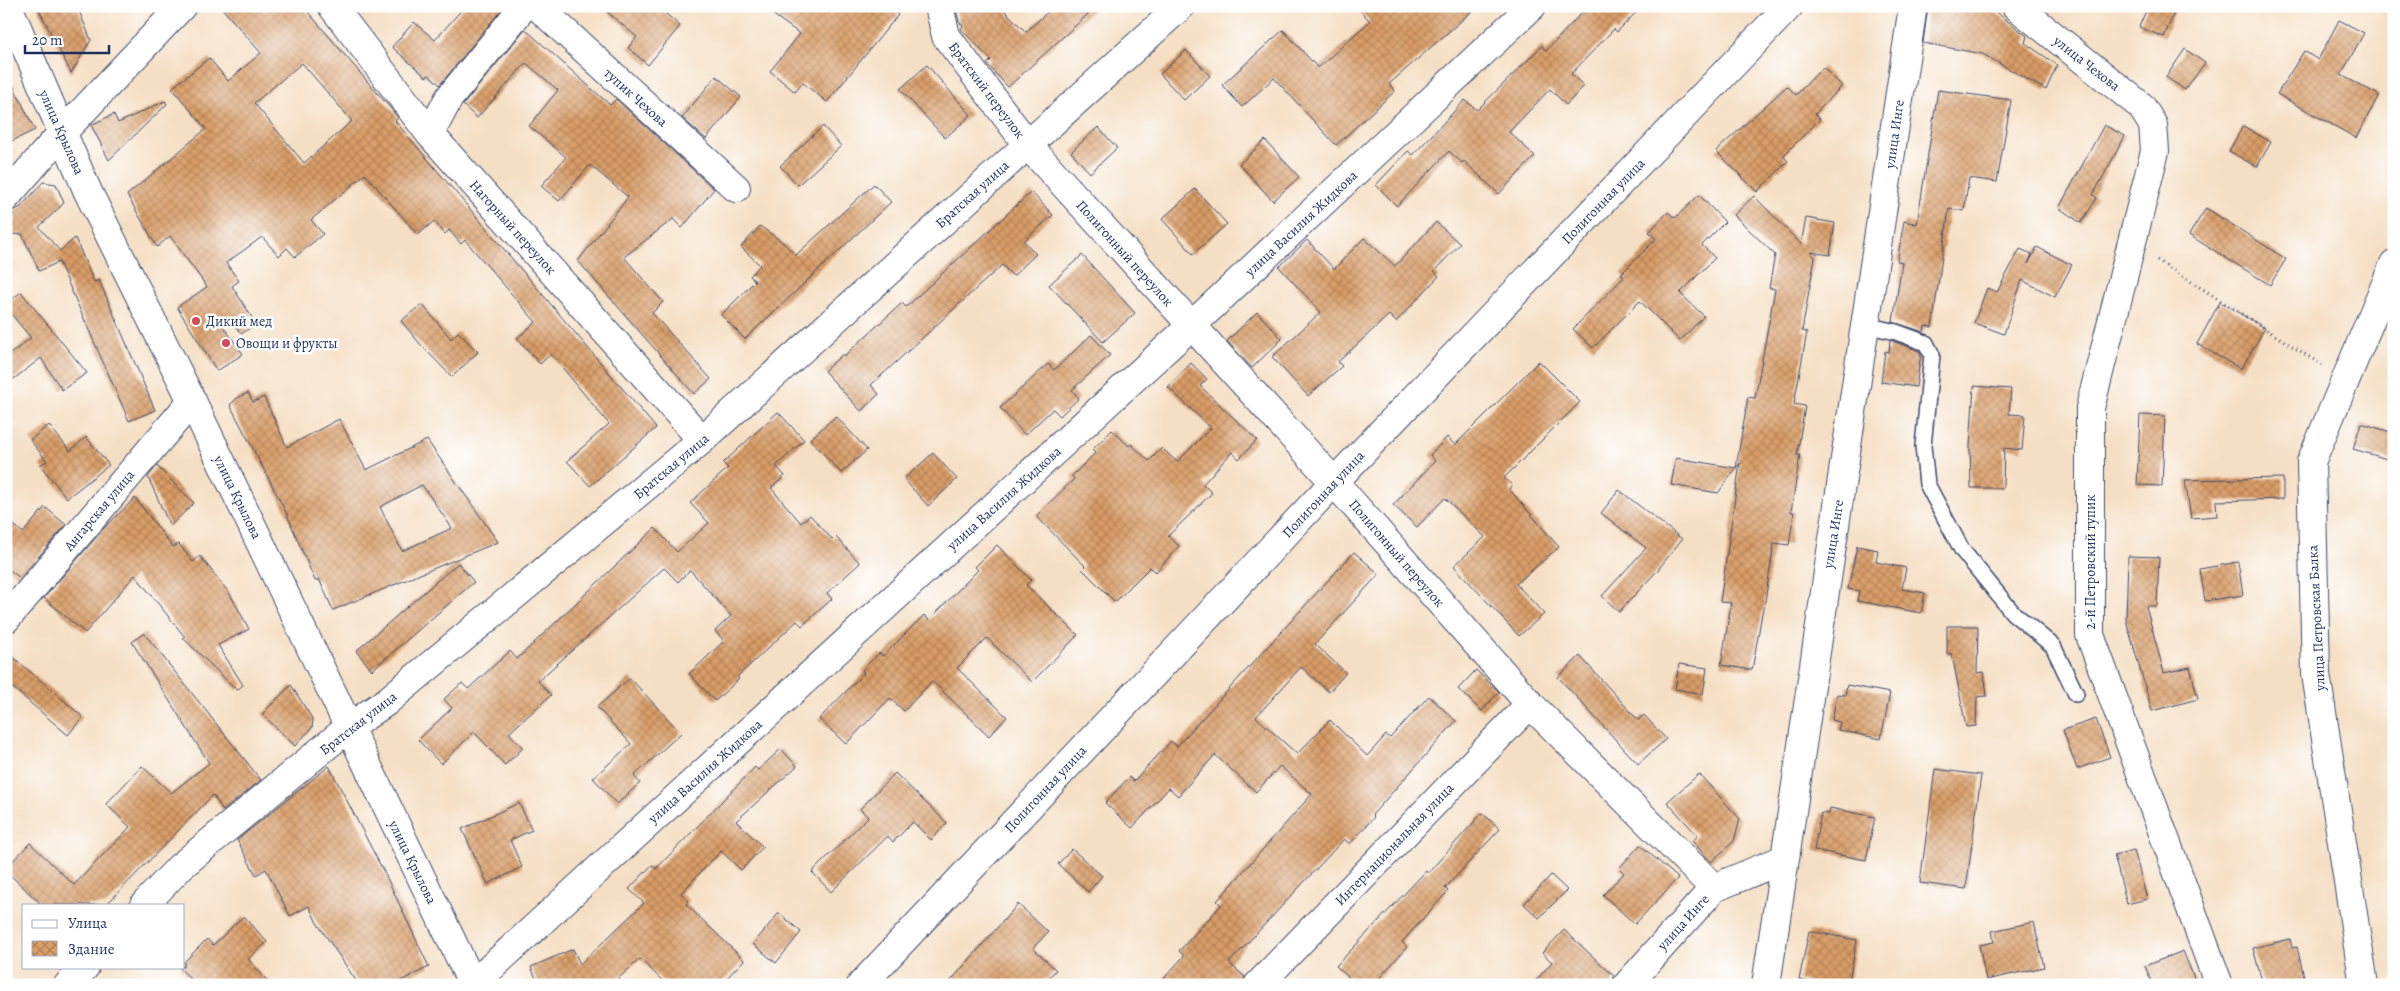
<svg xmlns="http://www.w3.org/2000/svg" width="2400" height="991" font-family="Alegreya,serif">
<defs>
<pattern id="building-cross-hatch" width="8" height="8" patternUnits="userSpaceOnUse" patternTransform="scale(1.25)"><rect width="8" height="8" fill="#da9d66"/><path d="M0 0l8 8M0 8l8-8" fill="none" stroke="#b08057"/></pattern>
</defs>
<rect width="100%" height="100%" fill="#fff"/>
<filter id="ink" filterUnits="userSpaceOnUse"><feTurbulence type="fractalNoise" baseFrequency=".02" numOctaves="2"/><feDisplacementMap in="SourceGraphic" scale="10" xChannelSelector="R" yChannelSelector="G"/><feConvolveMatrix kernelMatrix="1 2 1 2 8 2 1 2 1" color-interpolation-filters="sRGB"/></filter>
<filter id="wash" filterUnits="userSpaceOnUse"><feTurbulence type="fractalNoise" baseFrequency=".0096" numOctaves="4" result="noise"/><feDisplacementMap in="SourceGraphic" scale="20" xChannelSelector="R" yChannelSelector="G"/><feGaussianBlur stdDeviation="1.12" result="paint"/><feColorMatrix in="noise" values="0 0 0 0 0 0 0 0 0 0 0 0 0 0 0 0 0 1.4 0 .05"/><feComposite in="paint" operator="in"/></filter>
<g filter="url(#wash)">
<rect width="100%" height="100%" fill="#f5dfc4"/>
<g id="blocks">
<path fill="url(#building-cross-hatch)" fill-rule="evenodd" d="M37,6H77L91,40L71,73Z
M220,6H303L391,109L398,118L395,121L656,428L590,486L567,461L609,424L551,354L540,364L517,338L536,322L465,240L461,244L449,230L445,234L434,221L418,235L365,174L311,220L323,234L295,257L287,248L279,256L262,237L226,263L239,281L232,286L256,324L241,334L229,318L221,323L243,354L217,371L177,307L207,287L170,236L157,247L127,195L206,129L172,88L209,58L228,81L261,53ZM302,63L352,121L304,163L254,103Z
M465,6H499L502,9L440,85L429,75L426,77L392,47L414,22L435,40Z
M600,6H657L680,26L648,65L628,48L637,37Z
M761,6H887L898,15L827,102L803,83L795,92L770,71L800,34Z
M955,6H1000L1026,32L1054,6H1097L1008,87L987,64L991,60L961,29L963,26L959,22Z
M1356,6H1478L1389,84L1395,91L1336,145L1274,78L1242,107L1222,85L1283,30L1318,68L1370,21Z
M1588,6H1642L1617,32L1614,29L1571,74L1584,86L1566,105L1550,89L1509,132L1535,156L1499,194L1464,161L1462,163L1449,151L1397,206L1376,185L1408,151L1413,155L1465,100L1477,110L1542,46L1546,51Z
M1928,6H1988L2027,36L2025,43L2057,65L2046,90L1983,54L1923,43Z
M2148,6H2177L2164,37L2139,27Z
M2339,20L2364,33L2341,75L2379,95L2356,138L2277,94L2304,51L2318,60Z
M525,29L610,105L616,99L714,189L682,228L673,219L624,257L663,302L652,313L711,379L694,394L578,261L628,197L590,165L559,201L541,186L566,157L529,126L558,90L526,63L477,118L463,105Z
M2185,49L2205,63L2185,90L2166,77Z
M1186,50L1210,76L1184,100L1160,74Z
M927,65L971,115L945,138L900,89Z
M1823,67L1842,86L1815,114L1820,119L1783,156L1788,161L1757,192L1716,151L1787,86L1796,95Z
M6,71L35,130L6,144Z
M716,76L741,97L706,139L682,118Z
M1938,90L2011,100L1997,182L1969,178L1964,211L1949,209L1932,327L1925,326L1924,332L1893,322L1902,262L1897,261L1904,221L1917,224Z
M165,101L167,104L109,160L91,125L114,114L118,123Z
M2104,125L2125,136L2093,195L2097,198L2081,223L2059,208Z
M823,126L841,146L798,185L780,166Z
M2243,126L2271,142L2257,167L2229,151Z
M1098,127L1117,148L1090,173L1071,152Z
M1265,140L1299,177L1273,201L1239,164Z
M43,182L56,184L64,203L39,227L60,251L75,238L94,282L99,280L155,410L129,421L59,262L39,271L22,234L6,235V223L13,215L12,211L21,207Z
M874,184L891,202L745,339L721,315L755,281L750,276L760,265L741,247L760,226L781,241L796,255Z
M1195,189L1227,224L1193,254L1162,219Z
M1031,192L1053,215L1024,241L1036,254L1013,276L1002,265L871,385L879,394L861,411L824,371L843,354L844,356L902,303L906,307Z
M1699,195L1725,222L1702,245L1715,258L1680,293L1704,316L1680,341L1640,301L1593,348L1573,329L1624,277L1621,274L1656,239L1649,232L1668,212L1675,218Z
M1754,196L1801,244L1806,218L1835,223L1830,255L1810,252L1815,257L1802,331L1807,332L1794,404L1805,406L1797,455H1800L1791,512H1794L1789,545L1774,543L1764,608H1763L1752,670L1721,665L1731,603L1720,602L1740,463L1718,493L1671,485L1676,458L1736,468L1748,397L1755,398L1775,289L1769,288L1775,255L1734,215Z
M2206,208L2286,259L2270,285L2189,235Z
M1436,222L1460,244L1434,271L1439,276L1396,322L1389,315L1338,362L1342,366L1308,396L1272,357L1321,312L1279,267L1307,240L1334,269L1364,238L1395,266Z
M2037,247L2072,265L2055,297L2022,280L2004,334L1974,323L1987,288L1997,292L2020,249L2032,254L2028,264Z
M1082,255L1135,313L1103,342L1049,285Z
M21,292L87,373L62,390L41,358L6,385V357L31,338L6,308V304Z
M2220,302L2265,328L2241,369L2197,344Z
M422,304L451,339L458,332L478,352L452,377L422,346L401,321Z
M1257,312L1282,339L1252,368L1227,341Z
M1091,335L1110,355L1072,390L1079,398L1060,416L1053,409L1025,435L1000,408L1048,364L1054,370Z
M1890,340L1919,351L1921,354L1916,387L1881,382L1885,351L1889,352Z
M1539,361L1580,402L1504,478L1512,485L1509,489L1559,547L1516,584L1544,614L1519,636L1454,566L1485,537L1445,498L1417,527L1393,505L1435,461L1430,455L1447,437L1455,445Z
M1191,363L1207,379L1200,386L1257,440L1239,459L1232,452L1203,484L1212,493L1168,536L1179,546L1156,572L1150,567L1115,602L1082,569L1085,566L1036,516L1074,479L1072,476L1095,453L1092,450L1112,430L1129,446L1131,444L1149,461L1162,448L1177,462L1211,428L1168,387Z
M1974,386L2011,389L2009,414L2025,415L2022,450L2004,448L2003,488H1971L1970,446Z
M248,393L253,402L264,397L287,447L339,419L366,470L427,440L498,542L333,610L319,579L315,581L285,510L230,405L237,398ZM422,485L452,528L402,551L380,507Z
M778,412L804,440L776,466L785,476L771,488L801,523L810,515L832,539L835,536L860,563L827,593L832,599L802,626L797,621L737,677L739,679L715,701L689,674L724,641L715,631L731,616L690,570L678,582L664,568L538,681L551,695L509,733L523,748L505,765L474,732L441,764L418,740L452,708L444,699L462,683L468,689L510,651L517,659L655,528L677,552L709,523L690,503L728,468L723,463Z
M2140,415L2165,416L2162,486L2137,485Z
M836,416L867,450L841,473L810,439Z
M2361,423L2394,433V461L2353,449Z
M49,425L70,451L86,437L109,465L67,498L40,465L47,461L30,440Z
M933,453L957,479L928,506L904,479Z
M157,466L194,503L170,526L148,477Z
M2283,478V499L2216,501L2217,516L2191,518L2185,480Z
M1619,490L1682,539L1657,571L1619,612L1602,596L1646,548L1601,513Z
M135,498L173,547L179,544L193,562L200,556L230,594L249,629L218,645L243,685L237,690L183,638L185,637L135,575L85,633L44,598L105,527Z
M45,507L66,525L20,578L6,567V518L23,533Z
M997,545L1031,580L1026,585L1078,635L1032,682L987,638L957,668L1007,717L989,736L932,681L904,711L890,698L846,744L819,719L864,673L862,670L879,653L883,656L924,615L929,620L978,570L975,567Z
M1857,546L1878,550L1876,562L1906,568L1902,589L1925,593L1921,613L1857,601L1859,591L1848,589Z
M1354,552L1379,574L1315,644L1346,673L1329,692L1301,667L1256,717L1297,754L1330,720L1367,756L1386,735L1390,738L1429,696L1456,721L1372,815L1374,817L1350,844L1344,839L1229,963L1245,977L1243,985H1158L1184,956L1179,951L1221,905L1217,901L1312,794L1280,766L1256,792L1215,755L1178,796L1169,788L1132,828L1105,803L1129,777L1134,781L1171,741L1177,746Z
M2128,556L2159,557L2157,606H2146L2164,673L2190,667L2198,699L2152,711L2126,620Z
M2238,562L2243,595L2205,601L2200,569Z
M458,563L474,582L372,670L356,651Z
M1947,626H1978L1977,673L1984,672L1987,696L1977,697L1976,726L1966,727L1952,654H1947Z
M144,633L261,780L223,811L213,795L106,905H42L6,871V868L30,843L74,885L130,827L106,804L142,766L171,793L209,763L132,642Z
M6,651L83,717L68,735L6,682Z
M1580,656L1638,720L1644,715L1666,739L1638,764L1558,677Z
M1679,664L1707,668L1703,694L1675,689Z
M1476,670L1499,692L1482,711L1458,689Z
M630,678L681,733L634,776L640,783L617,804L593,778L631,744L597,707Z
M291,685L313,720L312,728L295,746L262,714Z
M1847,685L1890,693L1881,739L1838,730L1840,722L1832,720L1837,694L1845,695Z
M2096,719L2110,757L2077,769L2063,730Z
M781,749L797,766L736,821L763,847L741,870L721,851L681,893L689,901L686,904L744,960L720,985H667L640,959L611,985H539L531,967L573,949L580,964L644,903L629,889L652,865L656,869L755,767L758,770Z
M329,766L387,878L429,967L392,985H359L317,923L309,906L290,916L266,869L256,875L237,840Z
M1935,769L1981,775L1966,889L1920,883Z
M895,773L947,823L931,840L913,822L893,842L888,836L831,892L812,872L868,817L860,809Z
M1699,774L1740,819L1734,841L1711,862L1692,841L1698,836L1667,802Z
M519,803L532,830L510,840L522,867L488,884L462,829Z
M1830,808L1875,817L1866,860L1814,850L1821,813L1829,814Z
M1482,813L1500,829L1445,888L1448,891L1402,942L1407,947L1373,985H1357L1336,966L1426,871L1428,873Z
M1640,845L1678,878L1635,924L1603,895L1624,873L1619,868Z
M1072,849L1102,876L1088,892L1058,864Z
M2134,850L2147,899L2127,904L2114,855Z
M1551,875L1567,890L1539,918L1524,904Z
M1018,904L1048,932L1033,948L1056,970L1042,985H947Z
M779,913L801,932L776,963L753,944Z
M244,916L267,942L248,959L271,985H196L179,967H184V962L207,939L213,945Z
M2034,922L2044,967L1986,980L1979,945L1994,942L1992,931Z
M1564,930L1614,976L1612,985H1532L1552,962L1542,953Z
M1809,931L1857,940L1848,985H1825L1799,980Z
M2290,939L2292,948L2297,947L2306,985H2263L2253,948Z
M2183,951L2197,985H2153L2145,966Z"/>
</g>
</g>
<g filter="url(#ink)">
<use href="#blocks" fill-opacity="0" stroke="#3c496d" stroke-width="1"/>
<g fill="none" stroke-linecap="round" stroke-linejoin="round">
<defs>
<path id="service" d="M1865,325L1896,332L1926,343L1932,355L1923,446L1927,484L1962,550L2013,613L2053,646L2076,694"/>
<path id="minor" d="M332,6L430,134L702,440
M537,6L736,188
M939,6L946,36L1027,144L1334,482L1530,704L1714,888
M2016,6L2141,106L2153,125L2155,151L2090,408V635L2219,985
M430,134L449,98L524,6
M6,197L62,133L182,6
M6,619L192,401
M144,905L180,867L348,728L386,702L702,440L1181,6
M68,985L85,967
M472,985L1191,326L1532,6
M861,985L1334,482L1789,6
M1258,985L1530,704
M1627,985L1714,888L1784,859
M1766,985L1913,6
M2364,985L2316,674L2311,462L2394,264"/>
<path id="secondary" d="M8,6L88,192L192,401L473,985"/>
</defs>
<use href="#service" stroke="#3c496d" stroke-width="18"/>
<use href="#minor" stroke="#3c496d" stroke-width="30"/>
<use href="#secondary" stroke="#3c496d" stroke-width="30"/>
<path stroke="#3c496d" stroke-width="3" stroke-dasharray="1 4" stroke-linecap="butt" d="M2157,260L2322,365"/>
<use href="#service" stroke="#fff" stroke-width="15"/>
<use href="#minor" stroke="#fff" stroke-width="28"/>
<use href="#secondary" stroke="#fff" stroke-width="28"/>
</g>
</g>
<g fill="#d1495b" stroke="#fff" stroke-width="2">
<circle cx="196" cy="321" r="5"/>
<circle cx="226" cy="343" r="5"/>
</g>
<g text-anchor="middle" stroke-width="5" stroke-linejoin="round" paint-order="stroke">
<g font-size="14" fill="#1b2f5e" stroke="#fff">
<text transform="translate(2087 63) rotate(38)" y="5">улица Чехова</text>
<text transform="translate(987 90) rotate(53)" y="5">Братский переулок</text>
<text transform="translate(636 97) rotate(42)" y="5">тупик Чехова</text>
<text transform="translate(62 132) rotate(66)" y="5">улица Крылова</text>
<text transform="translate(1894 134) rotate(-82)" y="5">улица Инге</text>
<text transform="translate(972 194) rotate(-42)" y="5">Братская улица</text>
<text transform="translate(1603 201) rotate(-46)" y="5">Полигонная улица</text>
<text transform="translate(1301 223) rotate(-43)" y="5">улица Василия Жидкова</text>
<text transform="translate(513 227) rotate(48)" y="5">Нагорный переулок</text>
<text transform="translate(1125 253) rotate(48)" y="5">Полигонный переулок</text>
<text transform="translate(671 466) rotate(-40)" y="5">Братская улица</text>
<text transform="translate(1323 494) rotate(-47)" y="5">Полигонная улица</text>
<text transform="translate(238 497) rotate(64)" y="5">улица Крылова</text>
<text transform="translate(1004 498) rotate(-42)" y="5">улица Василия Жидкова</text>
<text transform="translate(99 510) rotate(-50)" y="5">Ангарская улица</text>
<text transform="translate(1833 534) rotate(-81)" y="5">улица Инге</text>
<text transform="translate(1397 553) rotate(49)" y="5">Полигонный переулок</text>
<text transform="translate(2090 562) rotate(-90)" y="5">2-й Петровский тупик</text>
<text transform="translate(2316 618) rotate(-93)" y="5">улица Петровская Балка</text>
<text transform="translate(358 723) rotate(-38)" y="5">Братская улица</text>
<text transform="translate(705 771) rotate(-42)" y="5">улица Василия Жидкова</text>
<text transform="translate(1045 789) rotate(-47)" y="5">Полигонная улица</text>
<text transform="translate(1394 844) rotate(-46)" y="5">Интернациональная улица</text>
<text transform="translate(413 862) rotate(64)" y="5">улица Крылова</text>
<text transform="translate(1683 922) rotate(-48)" y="5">улица Инге</text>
</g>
<g font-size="14" fill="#1b2f5e" stroke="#fff" text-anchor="start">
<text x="206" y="326">Дикий мед</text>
<text x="236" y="348">Овощи и фрукты</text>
</g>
</g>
<rect width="2400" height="991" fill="none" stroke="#fff" stroke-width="25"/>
<rect x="22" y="904" width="162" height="65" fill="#ffffff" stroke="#a4acbf"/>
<rect x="32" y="920" width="25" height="8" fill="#ffffff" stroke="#a4acbf"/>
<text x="68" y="928" font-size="15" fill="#1b2f5e">Улица</text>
<rect x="32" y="941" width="25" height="15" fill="url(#building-cross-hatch)" stroke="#a4acbf"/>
<text x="68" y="954" font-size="15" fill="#1b2f5e">Здание</text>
<path d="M25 45v8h84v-8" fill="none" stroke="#1b2f5e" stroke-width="2.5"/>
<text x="32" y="45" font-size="15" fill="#1b2f5e" stroke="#ffffff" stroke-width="4" paint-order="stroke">20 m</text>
</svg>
